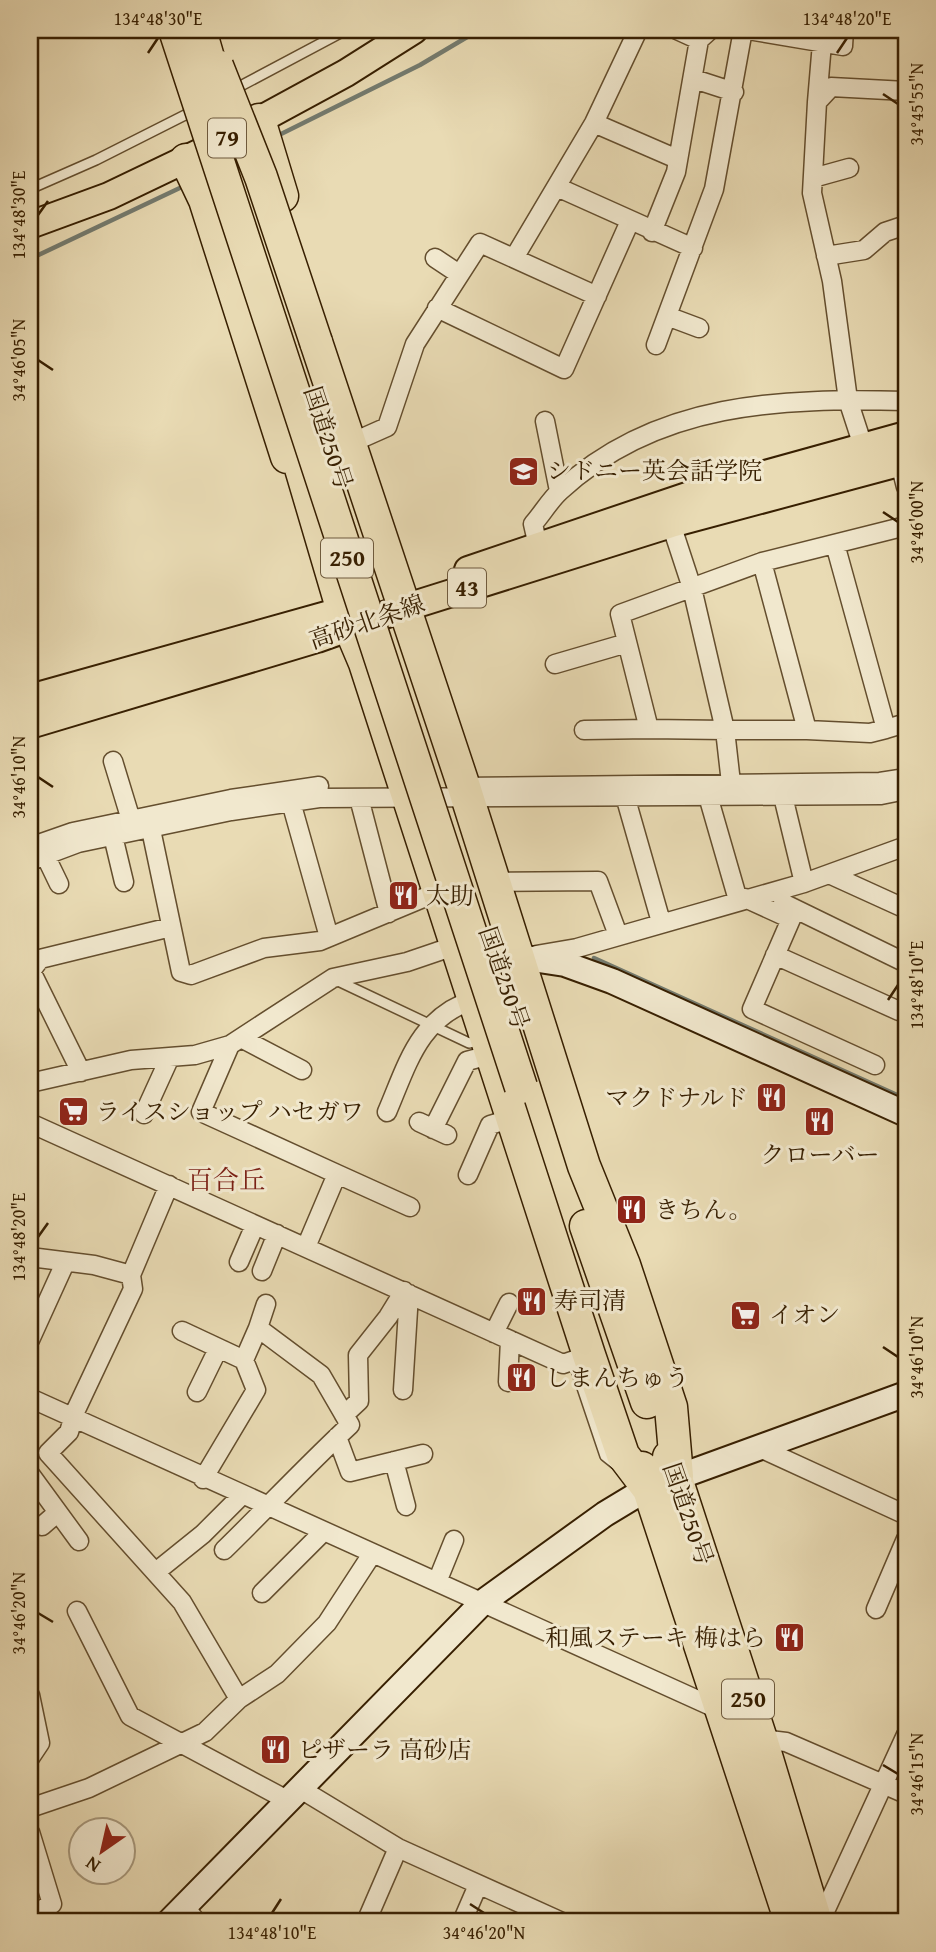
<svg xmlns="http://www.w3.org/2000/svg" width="936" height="1952" font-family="'Gentium Book Plus','Noto Serif JP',serif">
<rect width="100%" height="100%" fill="#e9dbb4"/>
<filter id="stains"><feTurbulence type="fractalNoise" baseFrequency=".00286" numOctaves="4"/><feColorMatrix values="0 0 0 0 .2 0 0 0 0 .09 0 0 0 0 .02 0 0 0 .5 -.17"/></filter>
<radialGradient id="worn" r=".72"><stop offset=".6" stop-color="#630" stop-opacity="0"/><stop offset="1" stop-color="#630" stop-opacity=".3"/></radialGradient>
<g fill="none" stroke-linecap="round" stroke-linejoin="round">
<path stroke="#747b6f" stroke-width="4.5" d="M275,137L420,65L479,30
M30,259L184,186
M594,958L906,1099"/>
<defs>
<path id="lane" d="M233,90L346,30
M30,189L96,160L195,110
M336,980L469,1043L482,1040
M573,1361L605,1456L615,1464"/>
<path id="street" d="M677,30L699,40
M748,30L843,46L844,30
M694,79L734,92
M817,102L822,43
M594,123L677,159
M813,178L849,168
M557,187L693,248
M652,232L676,172L699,40L710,30
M826,256L864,250L885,232L906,225
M435,258L459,274
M514,258L594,123L638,30
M437,308L564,369L630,221
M667,316L699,328
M656,345L714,189L743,30
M545,421L559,491
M360,439L387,427L415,344L480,243L597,296
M863,446L848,400L832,281L812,193L817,102L831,87L906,91
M900,463L906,487
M671,524L692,588L725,730H807L762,562
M538,546L533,524C542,514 550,500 560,491C657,401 782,398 906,401
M555,664L627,643
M886,729L906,723
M584,730L649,729
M807,730L870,733L886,729L835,544
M113,761L131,820
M731,783L725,730L649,729L620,614L762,562L906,526
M780,784L804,883
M459,787L880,782L906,778
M625,796L661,922
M708,796L738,900
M359,798L389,913
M291,802L329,937
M149,820L181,972L191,975L264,948L320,941L440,891
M113,836L124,882
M30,847L73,832L231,799L319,786
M45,855L59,884
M30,861L78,843L231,811L319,798L881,795L906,790
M829,874L906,909
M495,882L598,881L618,935
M745,898L791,919L752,1009L875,1065
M783,903L906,963
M536,955L577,948L804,883L906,846
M775,955L899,1011
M241,1038L302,1070
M230,1045L201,1112L337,1174L306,1247
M81,1072L31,971L40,959L171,927
M30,1083L131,1060L195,1055L230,1045L333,978L407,962L457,945
M387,1112C408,1063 419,1017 475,999
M144,1114L170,1057
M419,1122L447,1135
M30,1123L563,1364L589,1355
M433,1129L467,1061L493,1054
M337,1174L410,1207
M468,1175L490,1125L513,1118
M169,1185L131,1275L133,1289L75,1412L69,1432L48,1453L182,1602L239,1699
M30,1257L94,1265L131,1275
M239,1262L255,1225
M262,1271L277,1234
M182,1331L244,1360L258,1328
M494,1333L509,1303
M30,1340L65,1263
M508,1382L510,1340
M403,1390L409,1294
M197,1392L218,1349
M30,1398L722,1711
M344,1415L359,1401L358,1355L388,1317L404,1291
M337,1437L350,1472L423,1454
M758,1447L906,1515
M394,1461L406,1506
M30,1474L79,1541
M203,1479L256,1390L244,1360
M42,1526L57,1513
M224,1550C266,1509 306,1466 350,1425L321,1375L258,1328L266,1304
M157,1571L203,1534L241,1496
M437,1582L454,1540
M262,1593L324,1531
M876,1609L906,1539
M77,1611L130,1716L287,1800
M30,1695L40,1743L30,1758
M761,1739L786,1742L906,1794
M299,1788L398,1848L562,1922
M30,1808L89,1788L205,1732L239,1699L277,1674L327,1623L372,1554
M30,1832L52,1904L30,1916
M184,1906L197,1922
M366,1922L398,1848
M462,1922L478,1885
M820,1922L906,1735"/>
<path id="secondary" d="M519,957L565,964L612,981L906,1114
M169,1922L483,1602L605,1514L648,1488L906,1394"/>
<path id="primary" d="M243,129L346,73L414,30
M30,225L109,196L203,151
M468,570L693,494L906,435
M30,698L355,607
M30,725L317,639L404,608L671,524L906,461"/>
<path id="highway" d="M259,120L282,196
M186,160L205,200L287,457
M316,342L464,787L584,1166L624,1265L671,1407L677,1476
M290,431L343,611L365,663L589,1355L623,1455L648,1488
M586,1226L647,1402
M669,1457L761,1739L816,1922
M642,1468L791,1922"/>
</defs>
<use href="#lane" stroke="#644e2e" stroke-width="12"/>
<use href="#street" stroke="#644e2e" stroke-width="21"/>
<use href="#secondary" stroke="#371f01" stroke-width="28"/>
<use href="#primary" stroke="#371f01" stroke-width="30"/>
<use href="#highway" stroke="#371f01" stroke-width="35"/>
<use href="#lane" stroke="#f1e8ce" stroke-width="9"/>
<use href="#street" stroke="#f1e8ce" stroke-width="18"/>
<use href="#secondary" stroke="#f1e8ce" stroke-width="24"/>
<use href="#primary" stroke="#e9dbb4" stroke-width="26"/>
<use href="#highway" stroke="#e9dbb4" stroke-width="32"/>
<defs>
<path id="highway-bridge" d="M175,30L521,1087
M200,30L217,89
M217,66L261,177L316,342"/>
</defs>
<use href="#highway-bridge" stroke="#371f01" stroke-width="35" stroke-linecap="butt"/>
<use href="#highway-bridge" stroke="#e9dbb4" stroke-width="32"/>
</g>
<path fill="none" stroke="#371f01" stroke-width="2.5" d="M148,53L158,38M837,53L847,38M883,94L898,104M38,215L48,201M38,360L53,370M883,512L898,522M38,777L53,787M888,1000L898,985M38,1237L48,1223M883,1347L898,1357M38,1613L53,1622M883,1765L898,1774M470,1904L484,1913M272,1913L281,1899"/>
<defs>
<symbol id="school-square" viewBox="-11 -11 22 22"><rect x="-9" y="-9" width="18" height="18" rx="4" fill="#8f2418" stroke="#f1e8ce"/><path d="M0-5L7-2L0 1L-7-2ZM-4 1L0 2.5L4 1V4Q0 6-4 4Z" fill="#fff"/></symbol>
<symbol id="restaurant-square" viewBox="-11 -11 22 22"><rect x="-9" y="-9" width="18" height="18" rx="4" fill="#8f2418" stroke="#f1e8ce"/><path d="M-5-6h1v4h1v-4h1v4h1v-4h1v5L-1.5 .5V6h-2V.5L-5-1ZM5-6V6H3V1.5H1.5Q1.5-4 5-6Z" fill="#fff"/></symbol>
<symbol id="supermarket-square" viewBox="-11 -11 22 22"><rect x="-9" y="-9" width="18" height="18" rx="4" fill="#8f2418" stroke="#f1e8ce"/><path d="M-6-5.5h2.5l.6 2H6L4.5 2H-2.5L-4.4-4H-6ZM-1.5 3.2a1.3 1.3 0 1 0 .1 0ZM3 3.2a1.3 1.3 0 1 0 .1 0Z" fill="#fff"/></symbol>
</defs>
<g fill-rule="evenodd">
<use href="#school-square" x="506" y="454" width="35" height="35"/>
<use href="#restaurant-square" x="386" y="878" width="35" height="35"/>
<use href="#restaurant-square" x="754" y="1080" width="35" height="35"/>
<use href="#supermarket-square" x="56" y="1094" width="35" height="35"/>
<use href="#restaurant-square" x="802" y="1104" width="35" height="35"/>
<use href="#restaurant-square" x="614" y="1192" width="35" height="35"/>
<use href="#restaurant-square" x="514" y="1284" width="35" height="35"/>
<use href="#supermarket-square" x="728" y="1298" width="35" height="35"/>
<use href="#restaurant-square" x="504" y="1360" width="35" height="35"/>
<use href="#restaurant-square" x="772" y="1620" width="35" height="35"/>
<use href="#restaurant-square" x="258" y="1732" width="35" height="35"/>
</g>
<g text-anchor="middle" stroke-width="6" stroke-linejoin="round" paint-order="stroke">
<g fill="#f1e8ce" stroke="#6f5b3e" stroke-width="2">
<rect x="208" y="118.5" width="38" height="39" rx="5"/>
<rect x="321" y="538.5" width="52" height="39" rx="5"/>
<rect x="448" y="568.5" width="38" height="39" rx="5"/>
<rect x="722" y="1679.5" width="52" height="39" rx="5"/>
</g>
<g font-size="23" font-weight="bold" fill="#371f01">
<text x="227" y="146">79</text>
<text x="347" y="566">250</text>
<text x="467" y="596">43</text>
<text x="748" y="1707">250</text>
</g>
<g font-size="24" fill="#371f01" stroke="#f1e8ce">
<text transform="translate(328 438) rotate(72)" y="8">国道250号</text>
<text transform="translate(367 622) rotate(-19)" y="8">高砂北条線</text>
<text transform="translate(504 978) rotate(71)" y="8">国道250号</text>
<text transform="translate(688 1514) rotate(71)" y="8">国道250号</text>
</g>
<g font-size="24" fill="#371f01" stroke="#f1e8ce" text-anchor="start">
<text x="547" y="479">シドニー英会話学院</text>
<text x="426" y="904">太助</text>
<text x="748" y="1106" text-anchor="end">マクドナルド</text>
<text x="96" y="1120">ライスショップ ハセガワ</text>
<text x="820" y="1163" text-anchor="middle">クローバー</text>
<text x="655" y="1218">きちん。</text>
<text x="554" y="1309">寿司清</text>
<text x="769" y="1323">イオン</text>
<text x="545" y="1386">しまんちゅう</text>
<text x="766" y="1646" text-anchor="end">和風ステーキ 梅はら</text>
<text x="298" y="1758">ピザーラ 高砂店</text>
</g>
<g font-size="26" fill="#7a1f14" stroke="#f1e8ce">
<text x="226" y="1189">百合丘</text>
</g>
</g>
<rect width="936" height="1952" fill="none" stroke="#e9dbb4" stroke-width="77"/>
<g transform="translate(102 1851) rotate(214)"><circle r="33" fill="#f1e8ce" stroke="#a7987c" stroke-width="2"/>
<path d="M0-5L12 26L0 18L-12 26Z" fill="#8f2418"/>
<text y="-10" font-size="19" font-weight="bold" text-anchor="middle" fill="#371f01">N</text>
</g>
<rect x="38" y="38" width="860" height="1875" fill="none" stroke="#371f01" stroke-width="2.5"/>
<g font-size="18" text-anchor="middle" fill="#371f01">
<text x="158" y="25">134°48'30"E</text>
<text x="847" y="25">134°48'20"E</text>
<text transform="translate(917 104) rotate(-90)" y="6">34°45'55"N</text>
<text transform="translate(19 215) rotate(-90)" y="6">134°48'30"E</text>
<text transform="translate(19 360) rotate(-90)" y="6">34°46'05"N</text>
<text transform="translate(917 522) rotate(-90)" y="6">34°46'00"N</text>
<text transform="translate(19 777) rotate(-90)" y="6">34°46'10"N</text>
<text transform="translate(917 985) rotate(-90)" y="6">134°48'10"E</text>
<text transform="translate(19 1237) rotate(-90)" y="6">134°48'20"E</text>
<text transform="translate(917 1357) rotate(-90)" y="6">34°46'10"N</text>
<text transform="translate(19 1613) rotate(-90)" y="6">34°46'20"N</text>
<text transform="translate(917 1774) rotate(-90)" y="6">34°46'15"N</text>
<text x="272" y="1939">134°48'10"E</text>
<text x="484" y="1939">34°46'20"N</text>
</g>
<rect width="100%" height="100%" filter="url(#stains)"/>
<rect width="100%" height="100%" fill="url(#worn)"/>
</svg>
